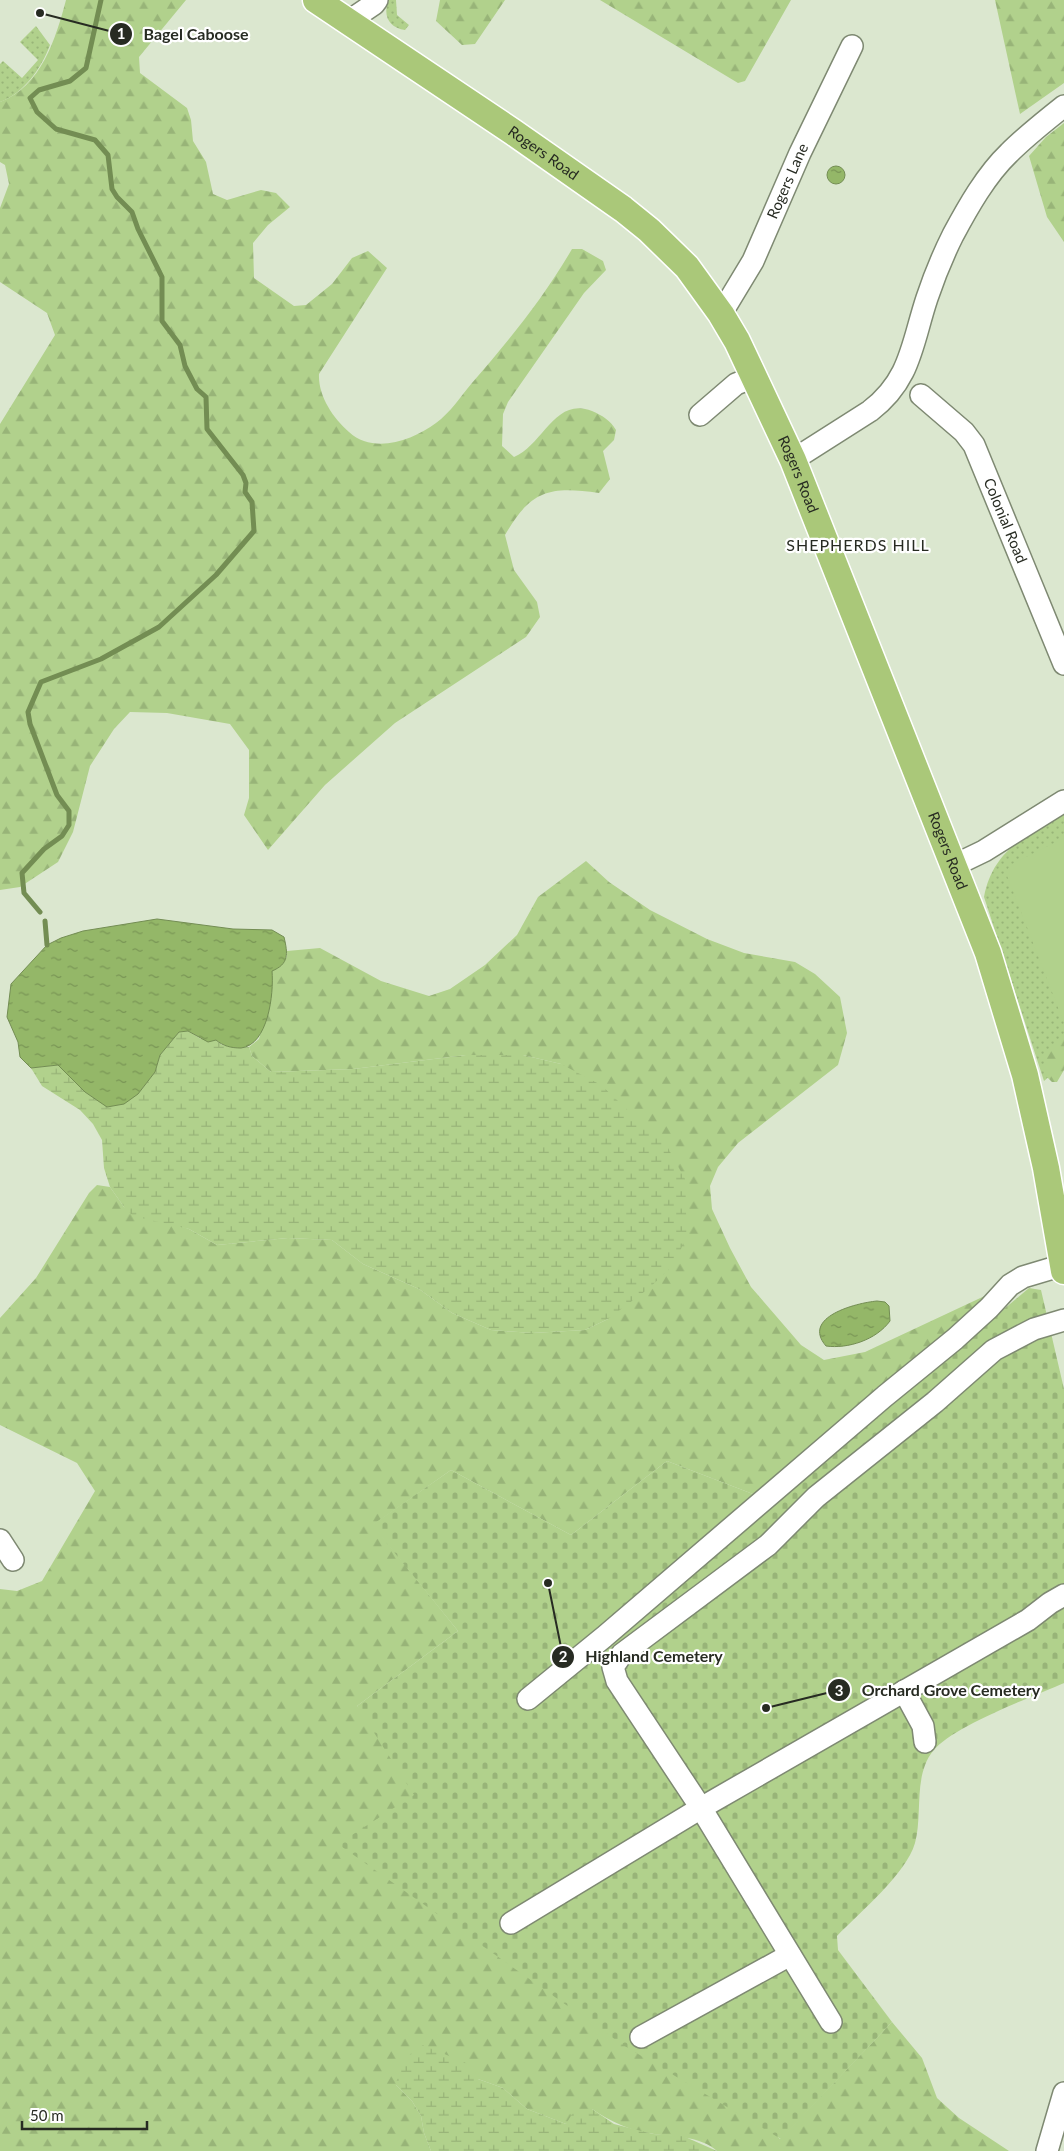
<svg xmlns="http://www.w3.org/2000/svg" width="1064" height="2151" font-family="Lato,sans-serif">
<defs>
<pattern id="grass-dots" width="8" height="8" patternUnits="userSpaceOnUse" patternTransform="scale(1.25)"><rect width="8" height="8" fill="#b1d18c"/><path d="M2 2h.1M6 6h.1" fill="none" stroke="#98b478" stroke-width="1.8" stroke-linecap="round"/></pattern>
<pattern id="forest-firs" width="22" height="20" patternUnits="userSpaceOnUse" patternTransform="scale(1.25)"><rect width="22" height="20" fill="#b1d18c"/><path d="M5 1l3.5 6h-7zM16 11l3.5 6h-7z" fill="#98b478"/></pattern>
<pattern id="wetland-marsh" width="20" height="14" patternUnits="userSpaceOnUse" patternTransform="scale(1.25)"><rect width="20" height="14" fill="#b1d18c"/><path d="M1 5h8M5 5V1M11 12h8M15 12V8" fill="none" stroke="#98b478"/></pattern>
<pattern id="cemetery-stones" width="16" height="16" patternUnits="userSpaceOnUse" patternTransform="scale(1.25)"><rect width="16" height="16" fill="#b1d18c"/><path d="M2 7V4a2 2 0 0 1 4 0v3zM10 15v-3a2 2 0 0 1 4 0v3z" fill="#98b478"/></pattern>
<pattern id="water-ripples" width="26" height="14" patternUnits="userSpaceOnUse" patternTransform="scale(1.25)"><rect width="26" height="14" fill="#94b768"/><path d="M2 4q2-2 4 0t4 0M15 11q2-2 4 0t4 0" fill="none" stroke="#799555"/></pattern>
</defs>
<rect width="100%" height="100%" fill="#dbe7cf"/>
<path fill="url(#grass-dots)" d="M389,0H396L397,15L409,25L405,30C389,28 382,15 389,0Z
M36,26L50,45C41,69 24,93 0,102V64L3,61L22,78L38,60L20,42Z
M1064,811V1064L1044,1081L984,897C993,849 1027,836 1064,811Z"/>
<path fill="url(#forest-firs)" d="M66,0H186L139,57L140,73L187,108L191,120L193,141L206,162L213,194L227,200L261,190L276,193L290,207L268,225L253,243L254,278L294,306L306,305L332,284L352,258L368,251L387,268L319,374C318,396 333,418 349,432C374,455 413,440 436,423C450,413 461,396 472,383C509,340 543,299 572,249H582L603,261L606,270L584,293L508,402L503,414L502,446L514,457C543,445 555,396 592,411C603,416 610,420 616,430L614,440L603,451L610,479L599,493C549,486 531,490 505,535L514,570L537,602L540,617L526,637L395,723L325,785L268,850L244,815L249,798V750L230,724L167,713L130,712L114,729L90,766L73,832L58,862L20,887L0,890V424L55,335L47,313L0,282V208L9,184L5,165L0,162V102C41,87 56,38 66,0Z
M440,0H505L475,44L462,45L436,21Z
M600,0H791L745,81L738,83Z
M995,0H1064V83L1020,114Z
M1064,123V242L1047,217L1029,156L1046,137Z
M586,861L609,882L650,910L707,939L744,953L795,962L815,974L840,997L847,1033L838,1065L738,1143L718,1167L710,1186L712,1209L730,1248L751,1287L801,1345L824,1360L865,1352L991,1293L1008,1304L903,1395L774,1502L667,1461L571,1535L451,1470L373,1525L458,1631L357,1706L780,2139L892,2022L922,2058L937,2098L959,2118L1009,2151H717C700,2136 675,2137 654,2134C631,2131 611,2122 592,2109L566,2124L527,2109L503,2088L478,2079L396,2085L412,2101L421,2116L424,2133L431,2151H0V1589L17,1591L42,1581L95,1491L77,1463L0,1425V1318L36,1278L89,1193L97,1185L110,1187L124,1207L189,1229L217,1245L288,1238L332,1240L363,1264L419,1289L452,1313L491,1330L532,1333L585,1330L608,1319L561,1064L523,1055H466L353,1069L271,1072L252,1056L249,1047L259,1039L271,994L272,971L287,957V951L320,948L381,981L429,996L450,989L485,965L517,935L538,897Z
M1064,1039V1070L1057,1082H1052L1046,1076L1045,1056Z"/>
<path fill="url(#wetland-marsh)" d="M188,1031L201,1039L216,1040L222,1045L236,1048L249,1047L252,1056L271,1072L353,1069L466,1055H523L561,1064L601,1085L668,1148L685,1179L687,1232L676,1263L648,1289L608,1319L585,1330L532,1333L491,1330L452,1313L419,1289L363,1264L332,1240L288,1238L217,1245L189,1229L133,1216L124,1207L110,1187L104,1168L102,1140L93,1124L80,1110L42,1086L31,1068L58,1065L85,1092L108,1107L138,1094L155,1072L160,1055L179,1032Z
M423,2045L473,2066L478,2079L503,2088L527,2109L566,2124L575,2109H592L614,2124L653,2134L683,2136L717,2151H431L424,2133L421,2116L412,2101L396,2085C400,2063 404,2057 423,2045Z"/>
<path fill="url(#cemetery-stones)" d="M1029,1288L1041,1290L1064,1389V1683C1032,1697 953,1726 933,1751C913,1776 923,1814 915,1843C906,1874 860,1912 837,1936L838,1950L892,2022L781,2139L623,2045L338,1844L414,1795L357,1706L458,1631L372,1525L451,1470L571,1535L667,1461L774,1502Z"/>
<path fill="#b1d18c" d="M1064,838V1023L1006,873L1010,865Z"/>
<path fill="url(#water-ripples)" stroke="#738d53" d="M827 175a9 9 0 1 1 18 0a9 9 0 1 1-18 0Z
M157,919L233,929L272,930L284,937C288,954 289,964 272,971C274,994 268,1045 241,1048C231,1048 223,1046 216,1040L208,1042L188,1031L179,1032L160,1055L155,1072L138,1094L124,1104L107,1107L85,1092L58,1065L31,1068L20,1057L18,1042L7,1017L11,984L47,945L61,938L83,931Z
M877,1301L885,1302L889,1306L890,1321C876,1340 848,1349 826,1346C801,1317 856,1303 877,1301Z"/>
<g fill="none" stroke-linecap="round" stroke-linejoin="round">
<path stroke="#738d53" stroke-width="5" d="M40,912L24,893L22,873L44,849L62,836L69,825V811L57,795L30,724L28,712L41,682L101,659L159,627L216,575L254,531L252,502L245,492L246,483L243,475L207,429L206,397L197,389L185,366L180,345L162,321V277L138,229L132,212L117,197L112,189L108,155L95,140L56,129L37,112L30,98L39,90L70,81L86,68L101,0
M45,921L47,945"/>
<defs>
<g id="minor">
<path d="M349,21L374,4L377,0"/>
<path id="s1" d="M721,314L753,261L800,153L852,46"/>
<path id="s2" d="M921,395L964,432L974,445L1064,664"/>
<path d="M700,415L736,384L754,377"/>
<path d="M793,460L870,411C911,380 912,343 927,298C934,277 943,255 953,235C968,207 986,175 1009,153C1026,136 1045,121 1064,106"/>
<path d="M955,865L984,851L1064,801"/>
<path d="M0,1540L13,1560"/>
<path d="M904,1691L923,1726L925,1742"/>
<path d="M528,1699L604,1637L885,1396L955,1339L989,1308L1010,1285L1023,1277L1063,1265"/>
<path d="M511,1923L701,1808L1028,1620L1050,1603L1064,1595"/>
<path d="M831,2022L701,1808L617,1681L613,1667L622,1654L768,1545L816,1497L935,1402L994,1350L1034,1329L1064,1320"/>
<path d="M641,2037L790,1955"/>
<path d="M1047,2151L1064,2093"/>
</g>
<g id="major">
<path id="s3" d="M316,0L513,132L623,209L649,230L687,267L721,314L737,341L793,460L988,953L1025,1075L1046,1168L1064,1271"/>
</g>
</defs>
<use href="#minor" stroke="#7e8972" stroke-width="24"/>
<use href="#major" stroke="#fff" stroke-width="29"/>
<use href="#minor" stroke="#fff" stroke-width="21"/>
<use href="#major" stroke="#aac879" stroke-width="26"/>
</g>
<g text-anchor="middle" stroke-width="4.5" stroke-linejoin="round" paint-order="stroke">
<g font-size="15" fill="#272b22" stroke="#fff">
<text dy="5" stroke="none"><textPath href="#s3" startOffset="274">Rogers Road</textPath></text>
<text dy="5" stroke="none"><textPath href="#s1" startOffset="149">Rogers Lane</textPath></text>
<text dy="5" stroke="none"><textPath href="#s3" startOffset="694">Rogers Road</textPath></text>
<text dy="5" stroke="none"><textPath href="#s2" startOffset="155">Colonial Road</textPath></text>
<text dy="5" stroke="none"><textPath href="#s3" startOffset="1099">Rogers Road</textPath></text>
</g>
<g font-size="16" letter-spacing="1" fill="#272b22" stroke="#fff">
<text x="858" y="551">SHEPHERDS HILL</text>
</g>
</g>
<path fill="none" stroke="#272b22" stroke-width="2" d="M40 13L121 34M548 1583L563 1657M766 1708L839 1690"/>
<g fill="#272b22" stroke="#fff" stroke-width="2">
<circle cx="40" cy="13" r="5"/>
<circle cx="548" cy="1583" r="5"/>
<circle cx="766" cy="1708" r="5"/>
<circle cx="121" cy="34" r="12"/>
<circle cx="563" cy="1657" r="12"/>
<circle cx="839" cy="1690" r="12"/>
</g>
<g font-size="15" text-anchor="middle" font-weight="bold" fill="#fff">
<text x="121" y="39">1</text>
<text x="563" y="1662">2</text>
<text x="839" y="1696">3</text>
</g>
<g font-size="16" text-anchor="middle" font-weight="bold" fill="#272b22" stroke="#fff" stroke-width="4.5" stroke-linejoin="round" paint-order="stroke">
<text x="196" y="40">Bagel Caboose</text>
<text x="654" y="1662">Highland Cemetery</text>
<text x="951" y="1696">Orchard Grove Cemetery</text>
</g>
<path d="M22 2121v8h125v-8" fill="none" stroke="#272b22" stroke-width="2.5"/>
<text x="30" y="2121" font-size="15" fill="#272b22" stroke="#ffffff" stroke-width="4" paint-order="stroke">50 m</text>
</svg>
